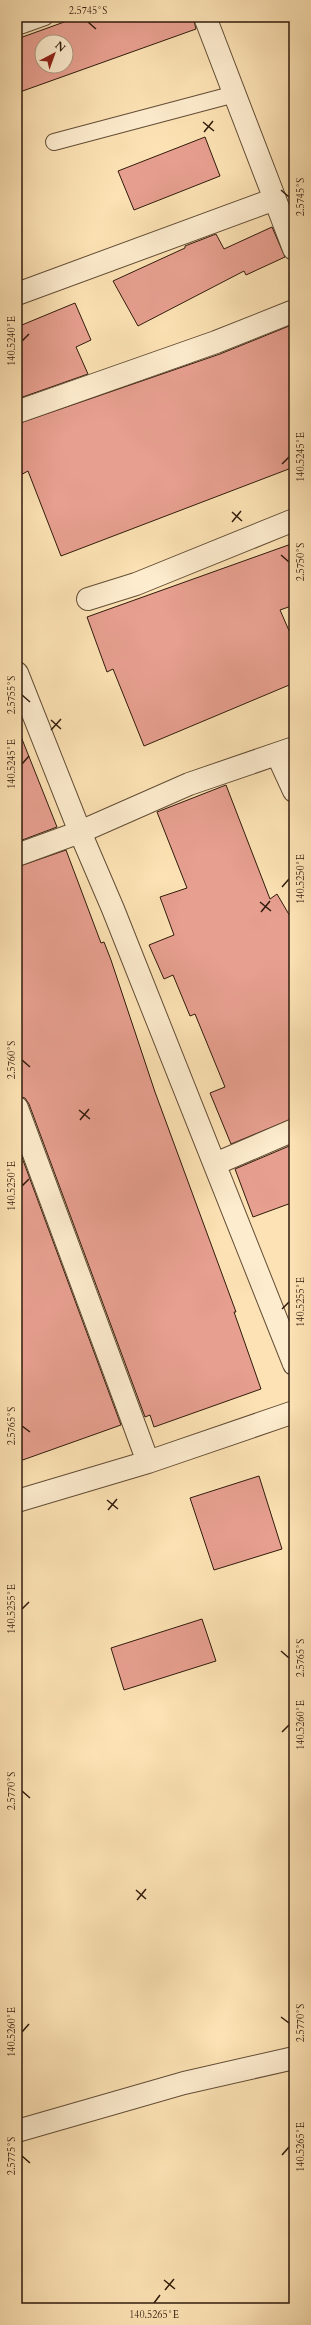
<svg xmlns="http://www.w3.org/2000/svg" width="311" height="2325" font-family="Cardo,serif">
<rect width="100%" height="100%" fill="#fce2b4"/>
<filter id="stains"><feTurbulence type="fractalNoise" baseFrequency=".005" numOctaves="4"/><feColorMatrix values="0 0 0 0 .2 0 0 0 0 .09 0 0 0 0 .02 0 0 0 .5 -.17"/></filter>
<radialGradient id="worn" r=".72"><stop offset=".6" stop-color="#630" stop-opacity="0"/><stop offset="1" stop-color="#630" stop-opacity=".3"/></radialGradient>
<path fill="#e79f8f" stroke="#301b0c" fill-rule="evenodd" d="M78,17H193L196,29L17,93V39ZM42,42H66V66H42Z
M205,137L220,176L134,210L118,171Z
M272,227L285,257L246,275L244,271L138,326L113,281L185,248V246L216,234L224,249Z
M75,303L91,340L76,347L88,374L17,399V327Z
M294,324V467L61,556L28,471L17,477V424L220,354Z
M294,543V605L280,610L294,642V683L144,746L113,669L107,672L87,617Z
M18,729L57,827L17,842V730Z
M226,785L270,899L277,894L294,923V1118L231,1144L210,1093L225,1087L195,1014L190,1016L173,975L164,979L149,945L174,935L160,897L187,888L157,812Z
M66,850L101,943L104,942L111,960L155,1092L236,1312H234L261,1389L154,1427L150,1415L145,1417L29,1104L25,1098L17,1096V867Z
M17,1144L121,1425L17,1462Z
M294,1144V1202L253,1217L235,1169Z
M259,1476L282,1549L214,1570L190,1498Z
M202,1619L216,1661L124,1690L111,1648Z"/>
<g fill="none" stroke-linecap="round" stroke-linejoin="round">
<defs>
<path id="service" d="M17,27L45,17
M54,142L235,94"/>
<path id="minor" d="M205,17L294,249
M17,294L275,199
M17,412L216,342L294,311
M88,599L136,584L294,520
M17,673L80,832L113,909L294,1364
M277,754L294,791
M17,855L80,832L189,784L294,748
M17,1108L148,1462
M215,1164L294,1130
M17,1501L148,1462L294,1412
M17,2131L184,2083L294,2058"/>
</defs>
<use href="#service" stroke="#634d36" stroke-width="18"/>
<use href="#minor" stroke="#634d36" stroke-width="24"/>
<use href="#service" stroke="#fdecce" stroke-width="16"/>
<use href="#minor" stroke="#fdecce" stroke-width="22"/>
</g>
<path fill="none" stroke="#301b0c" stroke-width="1.5" d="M88,22L96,29M203,122L214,131M204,132L213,121M281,190L289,197M22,341L29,334M282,464L289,457M232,512L242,521M232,522L241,511M281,555L289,562M22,695L30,702M51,720L61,729M51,730L61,719M22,764L29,756M282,887L289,879M260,902L271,911M261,912L270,901M22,1060L30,1067M79,1110L90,1119M80,1120L89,1109M22,1186L29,1179M282,1309L289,1302M22,1426L30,1432M107,1500L118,1509M108,1510L117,1499M22,1609L29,1602M281,1651L289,1658M282,1732L289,1725M22,1791L30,1798M136,1890L146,1899M137,1900L146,1889M281,2017L289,2023M22,2032L29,2024M282,2155L289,2147M22,2156L30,2163M164,2280L175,2289M165,2290L174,2279M154,2303L160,2295"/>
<rect width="311" height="2325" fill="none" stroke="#fce2b4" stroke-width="44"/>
<g transform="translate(54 54) rotate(41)"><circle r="19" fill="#fdecce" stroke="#ab9880"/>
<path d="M0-3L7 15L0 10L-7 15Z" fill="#8f2418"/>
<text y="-6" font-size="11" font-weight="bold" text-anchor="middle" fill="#301b0c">N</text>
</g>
<rect x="22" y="22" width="267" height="2281" fill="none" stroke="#301b0c" stroke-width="1.5"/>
<g font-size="10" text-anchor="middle" fill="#301b0c">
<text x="88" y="14">2.5745°S</text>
<text transform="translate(300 197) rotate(-90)" y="4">2.5745°S</text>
<text transform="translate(11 341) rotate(-90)" y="4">140.5240°E</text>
<text transform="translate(300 457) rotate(-90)" y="4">140.5245°E</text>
<text transform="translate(300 562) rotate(-90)" y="4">2.5750°S</text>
<text transform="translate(11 695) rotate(-90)" y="4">2.5755°S</text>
<text transform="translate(11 764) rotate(-90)" y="4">140.5245°E</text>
<text transform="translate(300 879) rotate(-90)" y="4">140.5250°E</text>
<text transform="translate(11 1060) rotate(-90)" y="4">2.5760°S</text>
<text transform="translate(11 1186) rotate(-90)" y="4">140.5250°E</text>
<text transform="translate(300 1302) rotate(-90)" y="4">140.5255°E</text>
<text transform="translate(11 1426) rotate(-90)" y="4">2.5765°S</text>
<text transform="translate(11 1609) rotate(-90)" y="4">140.5255°E</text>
<text transform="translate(300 1658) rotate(-90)" y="4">2.5765°S</text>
<text transform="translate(300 1725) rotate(-90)" y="4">140.5260°E</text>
<text transform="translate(11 1791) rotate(-90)" y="4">2.5770°S</text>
<text transform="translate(300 2023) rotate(-90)" y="4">2.5770°S</text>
<text transform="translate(11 2032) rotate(-90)" y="4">140.5260°E</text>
<text transform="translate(300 2147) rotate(-90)" y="4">140.5265°E</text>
<text transform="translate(11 2156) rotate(-90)" y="4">2.5775°S</text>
<text x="154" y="2318">140.5265°E</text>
</g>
<rect width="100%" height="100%" filter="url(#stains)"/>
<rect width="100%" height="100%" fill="url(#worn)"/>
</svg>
